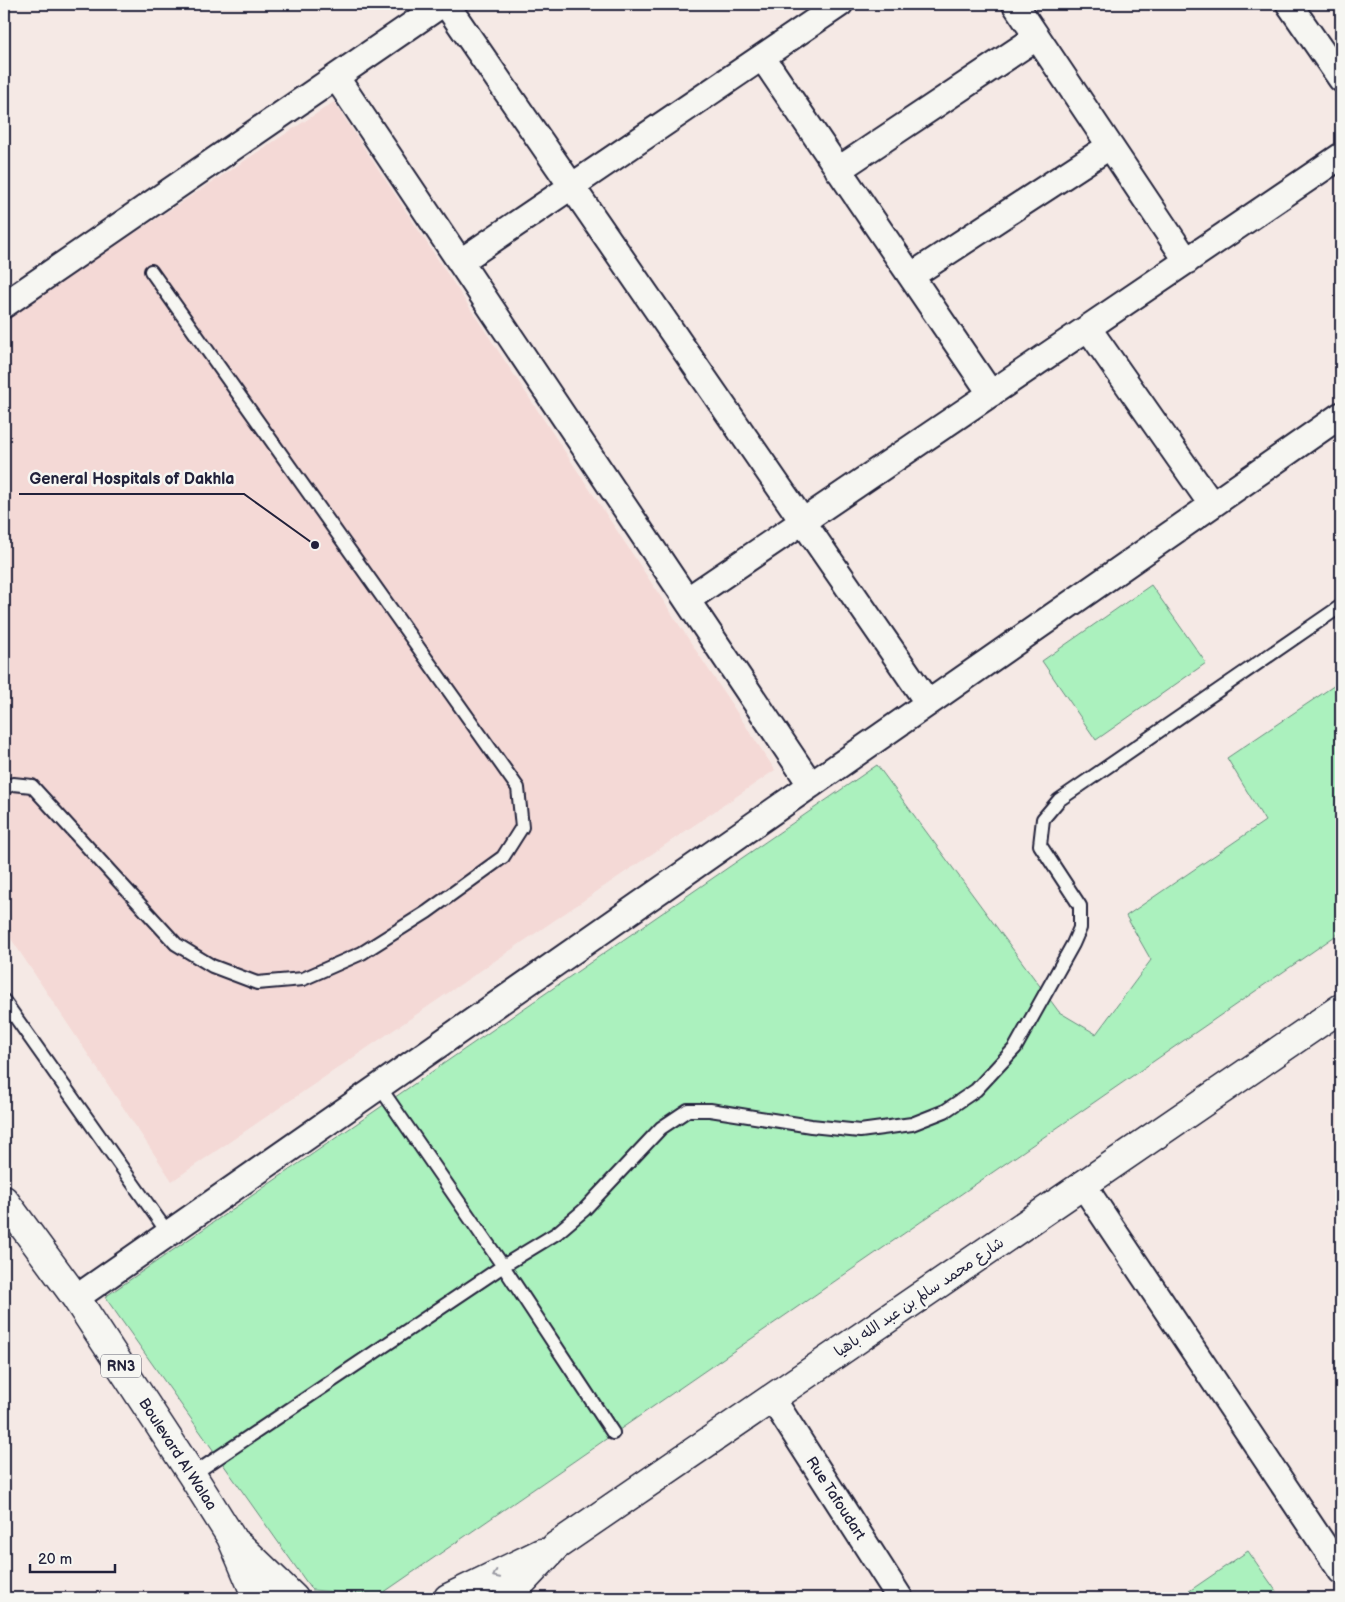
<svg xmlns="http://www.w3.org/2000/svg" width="1345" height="1602" font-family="'Balsamiq Sans','Playpen Sans Arabic',sans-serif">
<rect width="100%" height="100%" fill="#f5e9e5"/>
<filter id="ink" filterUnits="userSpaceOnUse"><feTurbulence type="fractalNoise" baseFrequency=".02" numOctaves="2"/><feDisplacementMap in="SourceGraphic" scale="10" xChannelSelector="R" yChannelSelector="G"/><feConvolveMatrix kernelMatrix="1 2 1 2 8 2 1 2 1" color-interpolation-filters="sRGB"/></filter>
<g filter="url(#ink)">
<path fill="#f4d9d6" d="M334,102L775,770L172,1181L4,928V319Z"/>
<path fill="#abf1be" stroke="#668a7c" d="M1151,585L1206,663L1096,740L1042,661Z
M1341,681V932L380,1595L312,1590L105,1297L877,765L1059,1012L1096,1034L1151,960L1126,916L1265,821L1227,758Z
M1248,1551L1281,1598H1179Z"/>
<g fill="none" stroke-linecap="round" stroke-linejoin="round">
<defs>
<path id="service" d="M4,788L13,784L32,786L176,944L212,966L257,983L303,979L362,953L427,912L503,857L522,827L518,788L151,271
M4,1001L168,1233
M379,1086L503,1266L613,1433
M192,1475L503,1266L557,1233L584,1210L661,1128L688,1110H710L811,1126L860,1131L912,1124L945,1111L976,1090L1015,1048L1073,944L1080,928V906L1040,845L1043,819L1059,800L1341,606"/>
<path id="minor" d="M446,4L928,703
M1015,4L1187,261
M1289,4L1341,79
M762,57L991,394
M336,77L811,785
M838,170L1037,37
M460,262L840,4
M911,276L1110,146
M4,305L442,4
M1088,328L1212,505
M687,600L1341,156
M1083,1185L1341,1571
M76,1298L1341,415
M772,1398L900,1598"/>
<path id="tertiary" d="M448,1598L541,1553
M507,1598L556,1546L1341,1008"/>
<path id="primary" d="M4,1200L76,1298L192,1475L231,1537L257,1598
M239,1545L294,1598"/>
</defs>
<use href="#service" stroke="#22223b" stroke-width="16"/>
<use href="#minor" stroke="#22223b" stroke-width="29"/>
<use href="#tertiary" stroke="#22223b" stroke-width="31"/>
<use href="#primary" stroke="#22223b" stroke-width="31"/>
<use href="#service" stroke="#f6f6f2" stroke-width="12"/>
<use href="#minor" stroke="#f6f6f2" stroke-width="25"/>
<use href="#tertiary" stroke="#f6f6f2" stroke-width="28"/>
<use href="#primary" stroke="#f6f6f2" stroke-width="28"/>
</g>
<defs><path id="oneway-chevron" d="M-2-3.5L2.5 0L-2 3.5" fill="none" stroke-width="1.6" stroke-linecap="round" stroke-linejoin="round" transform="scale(1.25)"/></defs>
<use stroke="#9797a0" href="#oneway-chevron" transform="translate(496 1575) rotate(154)"/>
</g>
<g text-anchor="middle" stroke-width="5" stroke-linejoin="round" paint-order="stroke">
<rect fill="#f6f6f2" stroke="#626272" stroke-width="1" x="101" y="1354.5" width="40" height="23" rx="4"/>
<g font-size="14" font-weight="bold" fill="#22223b">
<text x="121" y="1371">RN3</text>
</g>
<g font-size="15" fill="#22223b" stroke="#f6f6f2">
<text transform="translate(919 1297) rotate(-34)" y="5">شارع محمد سالم بن عبد الله باهيا</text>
<text transform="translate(178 1454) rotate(57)" y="5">Boulevard Al Walaa</text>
<text transform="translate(836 1498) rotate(57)" y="5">Rue Tafoudart</text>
</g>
</g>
<path fill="none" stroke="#22223b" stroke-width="2" d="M315 545L244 494H19"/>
<circle fill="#22223b" stroke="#f6f6f2" stroke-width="2" cx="315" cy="545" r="5"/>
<g font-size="16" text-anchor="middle" font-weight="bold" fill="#22223b" stroke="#f6f6f2" stroke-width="5" stroke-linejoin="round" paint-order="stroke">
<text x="132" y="484">General Hospitals of Dakhla</text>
</g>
<rect width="1345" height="1602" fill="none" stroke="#f6f6f2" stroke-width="20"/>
<rect x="10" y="10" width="1325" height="1582" fill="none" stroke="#22223b" stroke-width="2" filter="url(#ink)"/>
<path d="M30 1564v8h85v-8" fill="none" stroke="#22223b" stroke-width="2.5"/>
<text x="38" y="1564" font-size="15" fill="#22223b" stroke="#f6f6f2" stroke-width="4" paint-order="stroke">20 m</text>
</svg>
